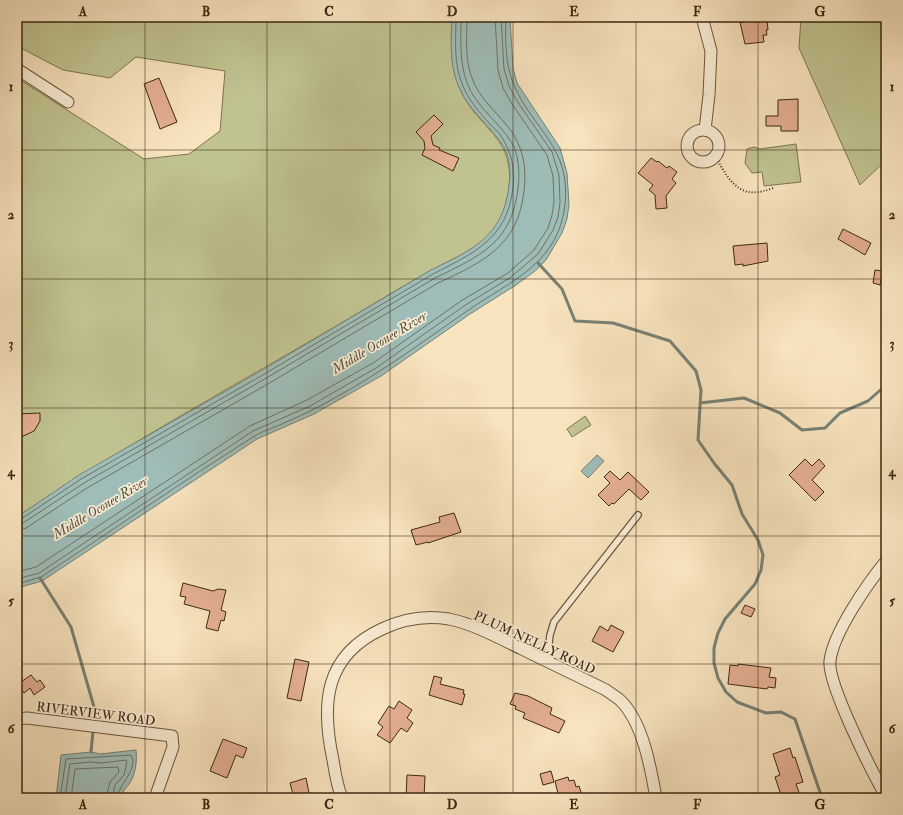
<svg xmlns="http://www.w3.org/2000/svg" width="903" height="815" font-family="'IM FELL Double Pica',serif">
<rect width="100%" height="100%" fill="#f8e4bf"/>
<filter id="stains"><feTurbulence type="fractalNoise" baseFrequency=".005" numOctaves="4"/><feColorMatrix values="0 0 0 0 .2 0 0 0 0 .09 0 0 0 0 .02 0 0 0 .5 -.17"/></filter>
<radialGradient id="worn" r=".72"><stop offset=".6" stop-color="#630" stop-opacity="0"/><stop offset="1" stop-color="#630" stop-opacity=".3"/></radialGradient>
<path fill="#c0c390" stroke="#7e7550" d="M17,17H452C451,41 450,65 459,87C478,132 518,135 508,194C505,212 498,227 485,239C468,254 449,260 430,271C408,283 387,296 365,309C249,378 129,442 17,517V78L144,159L189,154L220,131L225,71L136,57L110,78L63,70L17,46Z
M801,17H886V160L860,185L799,48Z
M796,144L801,182L764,186L762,172L752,173L745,163L747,149L754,147L760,149Z
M585,416L591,425L572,437L567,429Z"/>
<path fill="#9fbdb8" stroke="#778175" d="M452,17H510L513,68L517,83L560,148L567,173L569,204L567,219L562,233L546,260L535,271L516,285L470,314L381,376L314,414L257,439L42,581L17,588V517L79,475L259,372L431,270C472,250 503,237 509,186C511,173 510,159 504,147C491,126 470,112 460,89C449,66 451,42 452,17Z
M597,455L604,461L588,478L581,471Z
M136,750C137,759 136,771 132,779C128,787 124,788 120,798H56L61,755L91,752L100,754Z"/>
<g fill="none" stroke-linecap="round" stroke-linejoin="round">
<path stroke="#6e7264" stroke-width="1" d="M17,520L21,519L81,479L261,376L433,274C474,253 507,239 513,188C515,169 512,153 501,136C498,131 493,128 489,123C479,112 468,99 463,86C453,63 456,41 456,17
M17,525L23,523L84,483L263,380L435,278C480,256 512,243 518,188C520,173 519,156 512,143C499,122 476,107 467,83C459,60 461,40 461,17
M17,531L26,528L87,488L266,385L438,283C483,262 518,246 524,191C526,175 525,158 518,143C508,120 484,106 474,83C464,61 467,40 467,17
M17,572L36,567L250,426L307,400L373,363L461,301L508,273L534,250L548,228L552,215L554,202L553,176L547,155L512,104L503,88L498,70L495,17
M17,579L39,573L253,431L310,406L376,368L464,306L511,277L538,254L553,230L558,217L560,203L559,175L552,152L517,101L509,86L504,69L501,17
M17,584L41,577C112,531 181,482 253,437C262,431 274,428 284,423C303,415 321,406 338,396C384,371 425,340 467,311C510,281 559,264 565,204C571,147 533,130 514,85C505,65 505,38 506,17
M60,798L66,759L131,755C139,769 118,785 117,798
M65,798L70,764L91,762L101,763L126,760L127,762L124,775L115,785L112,798
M71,798L75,769L118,767L119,772L110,782L106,798"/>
<path stroke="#778175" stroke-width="3" d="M538,263L562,289L575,321L613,323L670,341L696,371L701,390L698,440L714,463L732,485L742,514L758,540L763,555L761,570L755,584L725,619L718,633L714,648V663L718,678L726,692L737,702L766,713L781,712L795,719L822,798
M700,403L744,398L780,413L802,430L825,428L840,413L868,401L886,385
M40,578L71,627L94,707V714
M91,752L93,731"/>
</g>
<path fill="#e5b093" stroke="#3c2710" d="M749,17H761V21L767,20L768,30H766L767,35H763L764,42L745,44L740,22L750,21Z
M159,78L177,122L160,129L144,84Z
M798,99V131H781V126H766V116H778V100Z
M434,115L443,124L431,136L433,145L440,148L439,150L459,158L453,171L422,155L425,148L424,141L416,132Z
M651,158L657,162L658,161L667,168L669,166L677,172L672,179L676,183L666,196L667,208L656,209L655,195L649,190L653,185L638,173Z
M843,229L871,243L865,255L838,239Z
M767,243L768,261L743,266V264L735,265L733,246Z
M875,270L883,271L880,285L873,283Z
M40,413V421L34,431L17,439V414Z
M805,459L812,466L819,459L825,466L812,480L824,492L815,501L789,475Z
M610,471L620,480L628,472L649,492L641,500L629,489L614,504L612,503L609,506L598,495L610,483L604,477Z
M454,513L461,532L428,543V542L416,545L411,530L440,522L439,517Z
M183,583L213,591L218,589L226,590L221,610L226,612L224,621L221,620L218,631L206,628L210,611L184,604L186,597L180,596Z
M745,605L755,609L751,617L741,613Z
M611,625L624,632L613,652L592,641L600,626L608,631Z
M295,659L309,662L301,701L287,698Z
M738,664L771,668L769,677L776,678L775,688L768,687L767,689L728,684L730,665L738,666Z
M31,675L37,682L40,680L45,687L34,695L30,688L24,693L18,684Z
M434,676L442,678L440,684L464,690L463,694H465L462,705L429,695Z
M515,693L528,696L552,708L550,714L565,721L559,733L523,718L525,713L515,709L516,706L510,704Z
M399,701L412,710L407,718L413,723L407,732L401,728L390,743L377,735L383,727L378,723L389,706L394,709Z
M223,739L247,748L243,758L236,755L227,778L210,771Z
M790,748L793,758L795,757L803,782L796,784L801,798H782L775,777L780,775L773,754Z
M551,771L554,782L543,785L540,774Z
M407,775L425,776L424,798H406Z
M568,777L569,781L574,780L576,787L579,786L582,795L579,796L580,798H559L555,781Z
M306,778L310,798H294L290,783Z"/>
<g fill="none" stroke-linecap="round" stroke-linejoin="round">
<defs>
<path id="service" d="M547,661L550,635L554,622L638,515"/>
<path id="minor" d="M702,17L711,51L709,95L705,130
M17,69L68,102
M687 146a16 16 0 1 1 32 0a16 16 0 1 1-32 0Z
M886,561C868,583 833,633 830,661C827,683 873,774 886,796
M17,719L27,718L172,736L173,747L155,798
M342,798C337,786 335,773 333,760C321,704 324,656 382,629C403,619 425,615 449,619C474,624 499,638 522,649C550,663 578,676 606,690C611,694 617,697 621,701C643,723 651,769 656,798"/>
</defs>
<use href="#service" stroke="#6b563c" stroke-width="8"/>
<use href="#minor" stroke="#6b563c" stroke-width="13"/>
<path stroke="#3c2710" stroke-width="2" stroke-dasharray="1 2" stroke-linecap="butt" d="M718,161C732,186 743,200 773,188"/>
<use href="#service" stroke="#faedd5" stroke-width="5.5"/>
<use href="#minor" stroke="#faedd5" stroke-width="11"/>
</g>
<path fill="none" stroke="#3c2710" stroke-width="1" stroke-opacity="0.55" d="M145,17V798M267,17V798M390,17V798M513,17V798M636,17V798M758,17V798M17,150H886M17,279H886M17,408H886M17,536H886M17,664H886"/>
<g text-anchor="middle" stroke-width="3.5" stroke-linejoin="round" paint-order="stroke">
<g font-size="13" fill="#3c2710" stroke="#faedd5">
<text transform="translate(535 642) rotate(25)" y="5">PLUM NELLY ROAD</text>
<text transform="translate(96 713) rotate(7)" y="5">RIVERVIEW ROAD</text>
</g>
<g font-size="14" font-style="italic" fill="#5a5442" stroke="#faedd5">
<text transform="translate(379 342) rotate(-31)" y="5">Middle Oconee River</text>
<text transform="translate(100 507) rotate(-31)" y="5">Middle Oconee River</text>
</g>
</g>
<rect width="903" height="815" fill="none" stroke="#f8e4bf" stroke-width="44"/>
<rect x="22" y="22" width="859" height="771" fill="none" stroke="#3c2710" stroke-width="1.5"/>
<g font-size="13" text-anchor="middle" font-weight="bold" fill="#3c2710">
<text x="83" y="16">A</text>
<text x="206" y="16">B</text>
<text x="329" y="16">C</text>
<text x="452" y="16">D</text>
<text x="574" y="16">E</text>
<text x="697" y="16">F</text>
<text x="820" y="16">G</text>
<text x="11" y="91">1</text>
<text x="892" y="91">1</text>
<text x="11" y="219">2</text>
<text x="892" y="219">2</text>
<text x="11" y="348">3</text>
<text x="892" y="348">3</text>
<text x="11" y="476">4</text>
<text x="892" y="476">4</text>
<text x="11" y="605">5</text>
<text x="892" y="605">5</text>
<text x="11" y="733">6</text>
<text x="892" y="733">6</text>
<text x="83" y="809">A</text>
<text x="206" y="809">B</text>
<text x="329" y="809">C</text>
<text x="452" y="809">D</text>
<text x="574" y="809">E</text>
<text x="697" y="809">F</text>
<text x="820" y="809">G</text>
</g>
<rect width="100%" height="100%" filter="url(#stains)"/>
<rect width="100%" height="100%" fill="url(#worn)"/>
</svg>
